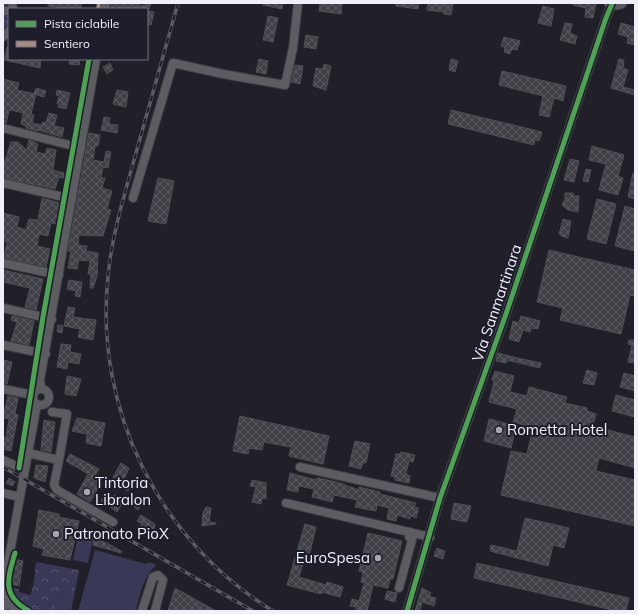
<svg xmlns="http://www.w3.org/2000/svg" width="638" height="614" font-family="Mulish,sans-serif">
<defs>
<pattern id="park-crowns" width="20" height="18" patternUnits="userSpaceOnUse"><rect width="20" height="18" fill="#3a3857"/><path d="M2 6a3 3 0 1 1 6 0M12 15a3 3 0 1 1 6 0" fill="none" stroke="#575570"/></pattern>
<pattern id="building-cross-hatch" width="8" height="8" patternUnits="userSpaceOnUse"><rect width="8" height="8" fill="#404047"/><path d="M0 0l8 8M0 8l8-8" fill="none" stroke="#5c5c62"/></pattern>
</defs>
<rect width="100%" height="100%" fill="#212028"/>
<path fill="#3a3857" d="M79,530L94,533L88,563L73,560Z
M95,550L146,564L149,562L156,565C143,578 140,594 136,611H78Z
M59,593L74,597L71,611H54Z"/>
<path fill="url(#park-crowns)" d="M3,3H11L9,27L3,33Z
M36,562L79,570L74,597L59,593L54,611C35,611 14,612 11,588L19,589V592L30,595C35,585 34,574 36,562Z"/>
<path fill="url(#building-cross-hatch)" stroke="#4e4e54" d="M48,3H81V8L67,7L66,8L48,6Z
M115,3H130L144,6V3H151L149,9H111V4L114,5Z
M263,3H283L282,9L263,5Z
M320,3H342L341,14L319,11Z
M396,3H419L418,9L396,6Z
M428,3L453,4L451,15L444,14V12L427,10Z
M573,3H596L593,18L585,17L586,8L573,5Z
M543,6L554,9L551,26L538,23Z
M147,11L154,12L151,25L147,24Z
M268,16L278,18L273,42L263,40Z
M565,23L572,24L570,33L577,36L575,44L560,40Z
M621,23L635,27V45L627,43L628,37L618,34Z
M306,35L318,37L316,49L304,47Z
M504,37L520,41L517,50L512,49L510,54L504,52L505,47L501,46Z
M7,47H9V59H41L40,68L4,60Z
M70,59H80L79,65L69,64Z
M259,59L268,61L266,74L256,72Z
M451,59L458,61L455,72L449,70Z
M619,59L624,60L623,68L628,70L623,87L635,90V95L611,88Z
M110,63L113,70L107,74L103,67Z
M324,64L331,66L326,90L313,86L316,68L323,69Z
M295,65L303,66L300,84L291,82Z
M502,71L566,86L563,101L554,98L549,117L539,115L543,96L499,85Z
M3,79L19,83L17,90L36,94L31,114L34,115L32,123L42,125L43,122L46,123L49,113L57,115L54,126L64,128L62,137L38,130V131L26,128V126L21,124L23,113L11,110L9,111L6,123H3Z
M36,88L46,91L44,97L34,94Z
M57,90L70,93L66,109L58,107L59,104H57L59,96L56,95Z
M117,90L128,92L126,107L113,104Z
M451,110L542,132L539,141L535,140L534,145L448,124Z
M104,117L110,118L109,124L118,125L117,133L101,130Z
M89,133L100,135L98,146H95L93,160L104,162L106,151L111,152L108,168L103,167L101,178H105L102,188L112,191L107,209L111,210L103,236L79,235L78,245L87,246L86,251L98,253L97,276L93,288H90L91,274H88L90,261L79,260L77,269L68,268L71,251H68Z
M29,140L38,144L36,152L46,154L47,148L56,150L53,170L64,173V178L59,177L55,189L3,178V167L11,142H18L27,150Z
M592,146L624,155L618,176L623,178L618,195L599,190L606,164L589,160Z
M570,159L579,161L574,182L564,180Z
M586,169L591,170L588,182L583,181Z
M633,173H635V199L628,197Z
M158,178L174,181L166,224L148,221Z
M565,193H573L574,196H579L578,212L568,210L562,205L565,199Z
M42,198L60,203L56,224L51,223L48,236L39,234L37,246L50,249L46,267L4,258L7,242L3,241V213L19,217L17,227L26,230L29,219L38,220Z
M597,199L616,204L606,244L587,239Z
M625,206L635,209V251L615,246Z
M563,219L571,221L568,238L561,236V234H559Z
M549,250L635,270L633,284L635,285V291L634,296L630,295L621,334L560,320L563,308L537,302Z
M3,270L43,279L36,310L25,307L30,288L3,282Z
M69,280L82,282L80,297L75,296L76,291L67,289Z
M68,307L75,308L73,317L96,320L93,340L78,337L80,329L64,326Z
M12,316L34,321L29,345L11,341L17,322L11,320Z
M521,316L540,321L538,329L531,328L530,332L523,330L519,342L509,339L513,321L519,323Z
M58,325L63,326L62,333L57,332Z
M629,340H635V363L628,362L632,345L628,344Z
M61,344L71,345L70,352L81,354L79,364L68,362L67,369L57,367Z
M498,353L522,359L541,363L540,368L507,360L506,363L496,361Z
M3,360L12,362L7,384H3Z
M587,370L597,373L594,385L583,383Z
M495,371L514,376L510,392L527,396L529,387L567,397L565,403L587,408V411L596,414L593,426L635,437V468L599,458L596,471L635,480V526L501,495L511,451L527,454L533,427L513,422L517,409L489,402L494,381L492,380Z
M624,373L635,376V391L620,387Z
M67,376L81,379L76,396L65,394Z
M616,395L635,400V417L612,411Z
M8,396L18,398L15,414L18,415L11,451L3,449V437L6,438L9,419L3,418Z
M240,416L329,436L323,464L289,456L291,447L264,442L262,450L249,448L248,454L233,451Z
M77,418L105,423L101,446L86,443L87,434L72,431Z
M489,419L516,426L511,448L484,441Z
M44,420L55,422L51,452L41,450Z
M355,441L370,444L366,463H363L361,469L349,466Z
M401,452L415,455L413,462L409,461L406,474L410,476L409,483L395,480V477L391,476L396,454H400Z
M70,454L99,469L93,479L101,483L90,502L77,494L88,474L66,461Z
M121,463L129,468L124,479L132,484L128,491L117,485L119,483L112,479Z
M36,465L48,466L45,482L34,478Z
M290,473L316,480L317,478L337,482L359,490V487L380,492V494L416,503L414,507L418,508V511L416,518L411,516L410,519L397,515L396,521L387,519L389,508L377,505L376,511L355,507L357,500L334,495L332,502L312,497L314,489L299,486L298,492L287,490Z
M9,478L15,482L12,486L6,483Z
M252,480L266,483V499L262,498L261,504L252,502L256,487L250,486Z
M106,493L112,497L114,495L124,501L117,512L101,501Z
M137,502L141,504L138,510L134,507Z
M454,503L471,506L467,522L451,519Z
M206,507L211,508L209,522L216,523V524L202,526L203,513Z
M39,510L59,514V517L79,521L70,560L42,555L44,549L33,546Z
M141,515L155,524L154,529L150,528L146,535L138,530L142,524L137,521Z
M525,518L569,528L564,548L553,545L548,566L490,551L491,545L517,551Z
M305,524L316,527L308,561L304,560L299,577L326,585L327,582L343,587L340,597L321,592V594L287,585Z
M368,533L402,541L393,579H390L388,588L373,585L367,611H356V607L350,606L352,599L359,601L364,583L361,582L363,572L359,571Z
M94,539L107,543L121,551V553L93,545Z
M437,548L445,551L443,559L434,556Z
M14,559L23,561L19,586L10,584Z
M477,563L629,598L626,611H617L474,578Z
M175,588L216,611H168Z
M422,588L431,593L429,596L436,598L434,606L422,602L420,611H415Z
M387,591L397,593L395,602L385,599Z"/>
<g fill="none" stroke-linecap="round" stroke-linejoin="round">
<defs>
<path id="minor" d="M12,3L13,9
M105,9L106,3
M3,11H9
M3,37L9,31
M3,128L81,148
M3,183L72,199
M133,198L173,63L223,74L285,85L293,48L298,3
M3,263L59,275
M3,308L52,319
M3,345L46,354
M3,389L33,395
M41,389L40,380L96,59
M33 397a8 8 0 1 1 16 0a8 8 0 1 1-16 0Z
M52,412L67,414L59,460
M28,453L59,460L54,485L57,490L113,522
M3,460L25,470
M300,467L440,498
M3,493L20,497
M286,503L430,537
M399,588L412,540L409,537L410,532
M3,590L37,404
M3,591L9,598L8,604L3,607
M8,604L19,611
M142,611L153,577L158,575L163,580L155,611
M407,611L440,498L506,314L606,18L612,4"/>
<path id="major" d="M610,3L616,4L621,3"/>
</defs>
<use href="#minor" stroke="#3c3c43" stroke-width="10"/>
<use href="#major" stroke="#3c3c43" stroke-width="13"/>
<use href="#minor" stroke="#5c5c61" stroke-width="8"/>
<use href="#major" stroke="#585762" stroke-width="11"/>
<defs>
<path id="rail" d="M178,3C164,53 150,103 136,153C125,193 112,234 108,276C94,409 159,541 273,611
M3,467L253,611"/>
</defs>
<use href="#rail" stroke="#5b5b60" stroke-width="3.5"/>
<use href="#rail" stroke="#1e1d2b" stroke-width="2" stroke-dasharray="6" stroke-linecap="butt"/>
<path stroke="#a88b81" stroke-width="4" stroke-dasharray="8 4" stroke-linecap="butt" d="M98,9L99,3"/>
<defs>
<path id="cycleway" d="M19,468L43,317L89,59
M15,553C7,580 2,596 29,611
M407,611L440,498L506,314L606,18L612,4"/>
</defs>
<use href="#cycleway" stroke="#1e1d2b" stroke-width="8"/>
<use href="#cycleway" stroke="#4ca352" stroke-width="5"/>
</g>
<g fill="#a8a7b0" stroke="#1e1d2b" stroke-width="1.5">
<circle cx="499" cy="430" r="4"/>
<circle cx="87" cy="492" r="4"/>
<circle cx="56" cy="534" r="4"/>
<circle cx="378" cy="558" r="4"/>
</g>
<g text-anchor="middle" stroke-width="4" stroke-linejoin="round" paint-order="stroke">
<g font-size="15" fill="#f0f0fa" stroke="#1e1d2b">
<text transform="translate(497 303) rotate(-71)" y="5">Via Sanmartinara</text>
</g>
<g font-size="15" fill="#f0f0fa" stroke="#1e1d2b" text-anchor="start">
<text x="507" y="435">Rometta Hotel</text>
<text x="95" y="488">Tintoria<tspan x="95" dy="17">Libralon</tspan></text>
<text x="64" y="539">Patronato PioX</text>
<text x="370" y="563" text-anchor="end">EuroSpesa</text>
</g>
</g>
<rect width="638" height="614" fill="none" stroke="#f0f0fa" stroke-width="8"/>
<rect x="8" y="8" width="140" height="52" fill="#1e1d2b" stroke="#72717e"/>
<rect x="16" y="21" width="20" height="6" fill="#4ca352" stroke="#72717e"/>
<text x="44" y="28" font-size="12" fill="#f0f0fa">Pista ciclabile</text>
<rect x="16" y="41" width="20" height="6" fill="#a88b81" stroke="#72717e"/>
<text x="44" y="48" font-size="12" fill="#f0f0fa">Sentiero</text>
</svg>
